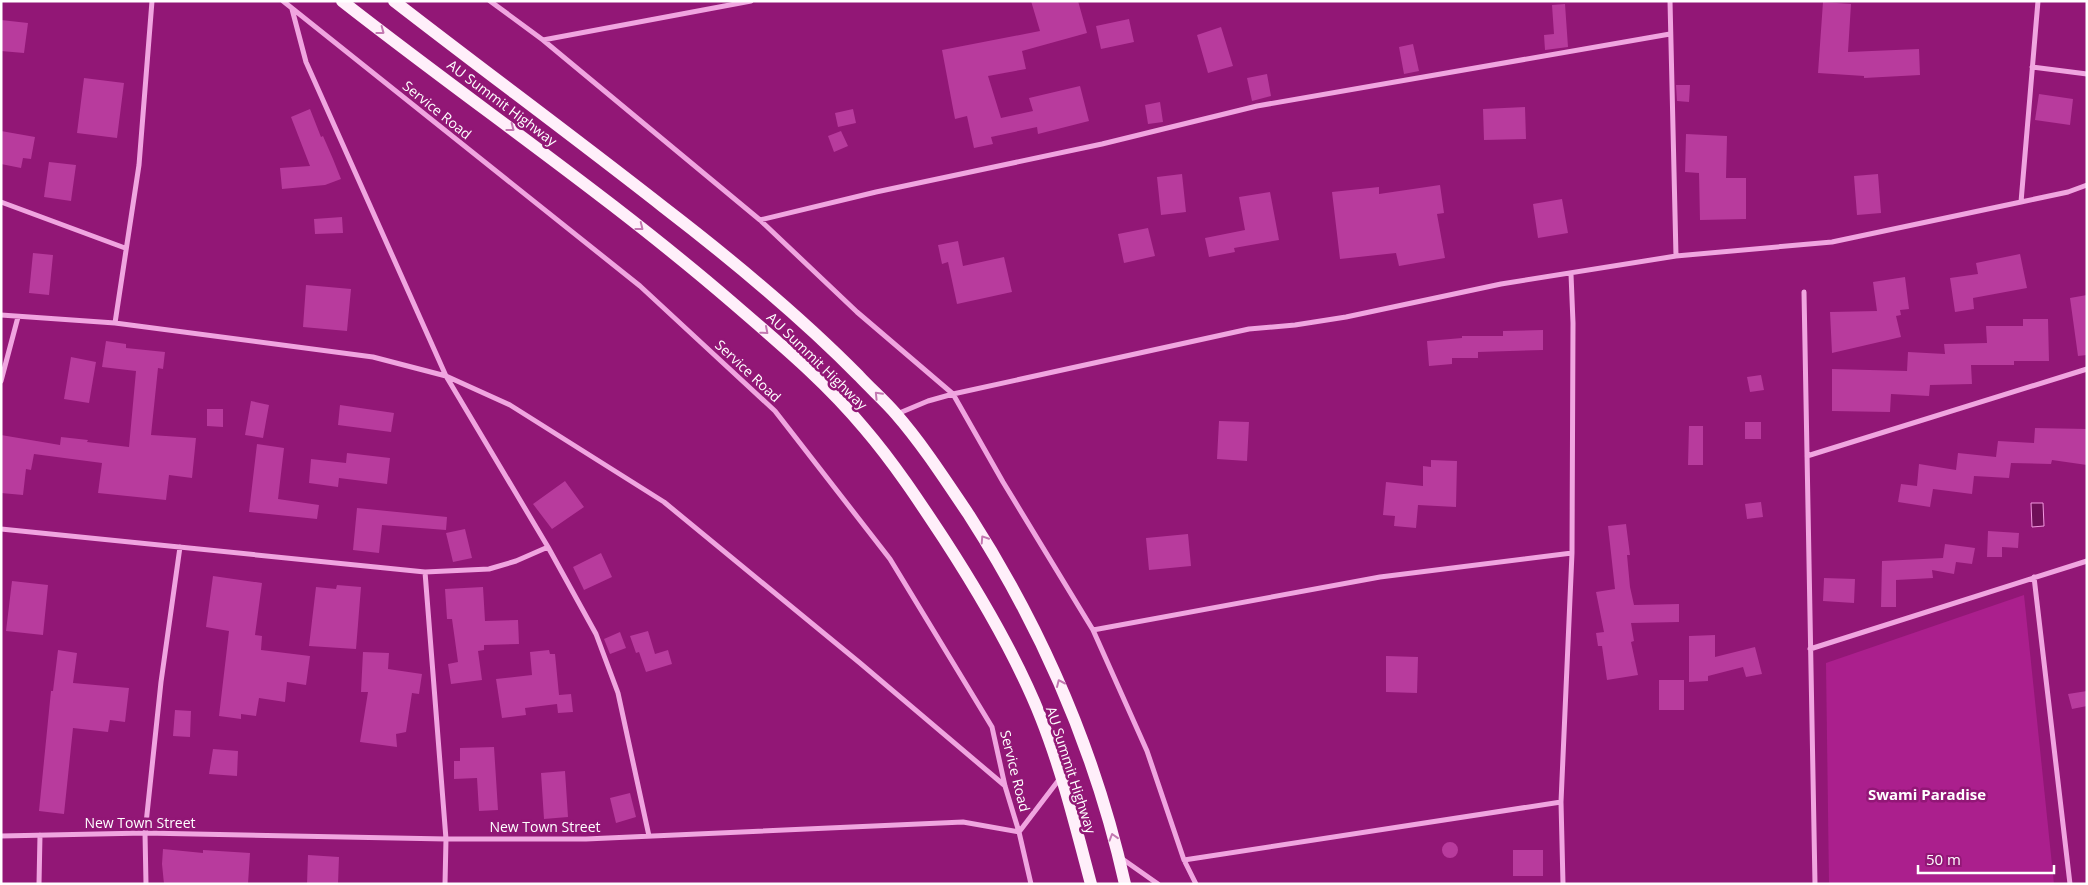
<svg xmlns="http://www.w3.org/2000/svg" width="2088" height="885" font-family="'Open Sans',sans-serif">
<rect width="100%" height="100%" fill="#921776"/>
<path fill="#ab1f8d" d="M2024,595L2054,884H1829L1826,663Z"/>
<path fill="#6f0f58" stroke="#f398e0" d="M2031,503H2043L2044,526L2032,527Z"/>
<path fill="#b83b9d" d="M1031,1H1078L1087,33L1022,51L1026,69L988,76L1001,118L1033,111L1029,98L1080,86L1089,121L1038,134L1037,127L991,137L993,144L974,148L967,116L955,119L942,50L1040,31Z
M1823,2L1851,4L1848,52L1919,49L1920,75L1864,78V76L1818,73Z
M1565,4L1568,47L1545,50L1544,35L1554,34L1552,5Z
M1129,19L1134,42L1101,49L1096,26Z
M1,20L28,23L24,53L1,51Z
M1221,27L1233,66L1208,73L1197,35Z
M1413,44L1419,71L1404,74L1399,47Z
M1267,74L1271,96L1252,101L1247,78Z
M84,78L124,83L117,138L77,133Z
M1676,85H1690L1689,102L1677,101Z
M2039,94L2073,99L2070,125L2035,120Z
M1160,102L1163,122L1148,124L1145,105Z
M1525,107L1526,139L1484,140L1483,109Z
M310,109L321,137L323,136L333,159L341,179L325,185L282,189L280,168L310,166L291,117Z
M853,109L856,123L838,127L835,113Z
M1,131L35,137L31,159L23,158L21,168L1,164Z
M841,131L848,146L834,152L828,136Z
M1686,134L1727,136L1726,178H1746V219L1700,220L1699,173L1685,172Z
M49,162L76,165L71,201L44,197Z
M1182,174L1186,212L1161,215L1157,177Z
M1878,174L1881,213L1857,215L1854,176Z
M1440,185L1444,213L1437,214L1445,258L1399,266L1396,253L1340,259L1332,192L1379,187V194Z
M1270,192L1279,240L1234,248L1235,252L1209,257L1205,238L1245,230L1239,197Z
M1562,199L1568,233L1538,238L1533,204Z
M342,217L343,233L315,234L314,219Z
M1148,228L1155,256L1124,263L1118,234Z
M958,241L963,266L1004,257L1012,292L957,304L948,262L942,264L938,245Z
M33,253L53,255L49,295L29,293Z
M2020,254L2027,288L1973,298L1974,309L1955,312L1950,278L1978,274L1976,263Z
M1905,277L1909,309L1900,310L1901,315L1896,316L1901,337L1832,353L1830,312L1877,311L1873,282Z
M306,285L351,289L347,331L303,327Z
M2087,295V355L2078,356L2070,298Z
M2023,319H2048L2049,361H2014V365H1971L1972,384L1930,385L1929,396L1891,394L1890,412L1832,411V369L1907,371L1908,352L1945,354L1944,344L1987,343L1986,326H2023Z
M1543,330V350L1478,352V358H1452V364L1429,366L1427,341L1462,338V336H1503V331Z
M106,341L126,344V348L165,352L163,369L158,368L151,435L196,438L192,478L169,475L166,500L98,493L102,463L34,454L31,470L26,469L23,495L1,493V435L60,445L61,437L88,440L87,442L129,447L136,371L102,367Z
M71,357L96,362L89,403L64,399Z
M1761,375L1764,390L1750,392L1747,377Z
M251,401L269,405L263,438L245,435Z
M340,405L394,413L391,432L338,425Z
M207,409H223V427L207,426Z
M1219,421L1249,422L1247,461L1217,459Z
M1745,422H1761V439H1745Z
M1689,426H1703V465H1688Z
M2035,428L2087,429V465L2052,460L2051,464L2011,463L2009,478L1974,476L1972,494L1933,489L1930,507L1898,502L1901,484L1917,486L1919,464L1956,470L1958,453L1996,457L1998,441L2034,443Z
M257,444L284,448L278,499L319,505L317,519L249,512Z
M347,453L390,458L387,484L339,478L338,487L309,483L311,459L346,463Z
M1431,460L1457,461L1456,507L1418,505L1416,528L1394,526L1395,516L1383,515L1386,482L1423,486V466L1431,467Z
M565,481L584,507L552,529L533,504Z
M1761,502L1763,517L1747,519L1745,504Z
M357,508L447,517L446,530L382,525L379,553L353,550Z
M1626,524L1630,555H1627L1630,587L1634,605L1679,604V622L1631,623L1634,641L1631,642L1638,675L1607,680L1602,646H1598L1596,633L1604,632L1596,592L1615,589L1608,526Z
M465,529L472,558L453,562L446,533Z
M1988,531L2019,533L2018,548L2002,547V557H1987Z
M1188,534L1191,566L1149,570L1146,538Z
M1945,544L1975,548L1972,564L1956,562L1954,574L1932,570L1933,578L1896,580V607H1881L1882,561L1943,558Z
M601,553L612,577L584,590L573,567Z
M213,576L262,583L255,635L262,636L261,650L310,656L306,685L287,682L285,702L259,698L256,716L241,714V719L219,716L229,631L206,627Z
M1824,578L1855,579L1854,603L1823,601Z
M12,581L48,585L43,635L6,631Z
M337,585L361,587L356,649L309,646L316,587L336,589Z
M483,587L485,621L518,620L519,644L484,645V650L478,651L482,680L451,684L448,664L458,662L452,619H447L445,589Z
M648,631L655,654L668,650L672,664L646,672L639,652L636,653L630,636Z
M620,632L626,648L610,654L604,639Z
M1715,635V657L1755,647L1762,674L1746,677L1743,667L1708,676V681L1689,682V636Z
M58,650L77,653L73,683L129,688L125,722L110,720L108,732L73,728L64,814L39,811L51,691H53Z
M549,650L550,654H555L559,695L571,694L573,712L558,713L557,704L525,708L526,715L502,718L496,679L532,675L530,652Z
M363,652L389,653L388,669L422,674L419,694L412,693L406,732L396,734L397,747L360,742L368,692H361Z
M1386,656L1418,657L1417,693L1386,692Z
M1659,680H1684V710H1659Z
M2087,691V706L2072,709L2068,694Z
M175,710L191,711L190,737L173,736Z
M494,747L498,810L479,811L477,778L454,779V761H460V748Z
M213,749L238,751L237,776L209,774Z
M565,771L568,817L544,819L541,773Z
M630,793L636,817L616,823L610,798Z
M1442 850a8 8 0 1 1 16 0a8 8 0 1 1-16 0Z
M163,849L203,853V850L250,853L248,884H164L162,864Z
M1513,850H1543V876H1513Z
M308,855L339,857L338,884H307Z"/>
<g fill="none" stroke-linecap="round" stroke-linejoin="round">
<path stroke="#f0a5e0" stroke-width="5" d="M283,1L640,286L775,411L890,559L992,727L1005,786L1019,832L1031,884
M490,1L543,40L760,220L857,312L953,394L1003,482L1093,630L1147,751L1184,860L1196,884
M1670,1L1676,256
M292,9L306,62L446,376L548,547L596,634L618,693L649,836
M543,40L751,1
M2032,67L2087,74
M1,202L125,248
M2021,202L2068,192L2087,185
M760,220L876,192L1102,144L1257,106L1670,34
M1804,292L1815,884
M1,315L115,323L373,357L446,376L510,405L664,502L860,663L1004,785
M115,323L139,165L152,1
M1,381L18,317
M897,414L928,401L953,394L1249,329L1295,325L1346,317L1501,284L1676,256L1832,242L2021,202L2038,1
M1807,456L2087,369
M1,529L425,572L489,569L516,561L548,547
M425,572L446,839L445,884
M2034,577L2070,884
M1093,630L1380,577L1572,553
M1810,649L2087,561
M1,836L145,833L446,839H586L963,822L1019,832L1061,777
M1121,858L1158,884
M1184,860L1561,802
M39,884L40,835
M146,884L145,833L161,682L180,547
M1563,884L1561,802L1572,553L1573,323L1571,274"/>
<path stroke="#ffeffa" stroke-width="12" d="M342,1C472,103 609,196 734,304C779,343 826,382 864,428C894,463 919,501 944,539C981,596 1016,655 1041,718C1062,771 1076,828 1091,884
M394,1C483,70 574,137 662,206C731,259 798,314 859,376C871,389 885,401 896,414C923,445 946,481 969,515C1043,630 1095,750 1125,884"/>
</g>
<defs><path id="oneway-chevron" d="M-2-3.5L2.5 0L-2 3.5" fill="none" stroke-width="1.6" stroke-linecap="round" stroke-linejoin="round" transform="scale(1.25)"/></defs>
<g stroke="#c378b1">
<use href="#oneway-chevron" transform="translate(381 31) rotate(37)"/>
<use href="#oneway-chevron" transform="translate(511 128) rotate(37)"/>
<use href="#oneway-chevron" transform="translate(640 227) rotate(38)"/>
<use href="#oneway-chevron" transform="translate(765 331) rotate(41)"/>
<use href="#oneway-chevron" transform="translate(878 395) rotate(-134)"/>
<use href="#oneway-chevron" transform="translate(984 539) rotate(-123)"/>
<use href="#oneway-chevron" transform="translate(1060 683) rotate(-114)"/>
<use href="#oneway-chevron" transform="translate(1113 837) rotate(-107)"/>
</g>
<g text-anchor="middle" stroke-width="5" stroke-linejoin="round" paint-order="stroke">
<g font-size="14" fill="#fff" stroke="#921776">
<text transform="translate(502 103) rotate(37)" y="5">AU Summit Highway</text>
<text transform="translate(437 110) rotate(39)" y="5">Service Road</text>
<text transform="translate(817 361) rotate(44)" y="5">AU Summit Highway</text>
<text transform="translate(748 371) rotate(43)" y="5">Service Road</text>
<text transform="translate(1071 770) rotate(72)" y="5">AU Summit Highway</text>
<text transform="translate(1015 771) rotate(76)" y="5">Service Road</text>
<text x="140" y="828">New Town Street</text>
<text x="545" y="832">New Town Street</text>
</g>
<g font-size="15" font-weight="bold" fill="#fff" stroke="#921776">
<text x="1927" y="800">Swami Paradise</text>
</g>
</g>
<rect width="2088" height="885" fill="none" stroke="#ffffff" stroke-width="5"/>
<path d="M1918 865v8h136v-8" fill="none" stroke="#ffffff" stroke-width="2.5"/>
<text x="1926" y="865" font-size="15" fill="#ffffff" stroke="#921776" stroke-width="4" paint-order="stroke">50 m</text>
</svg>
